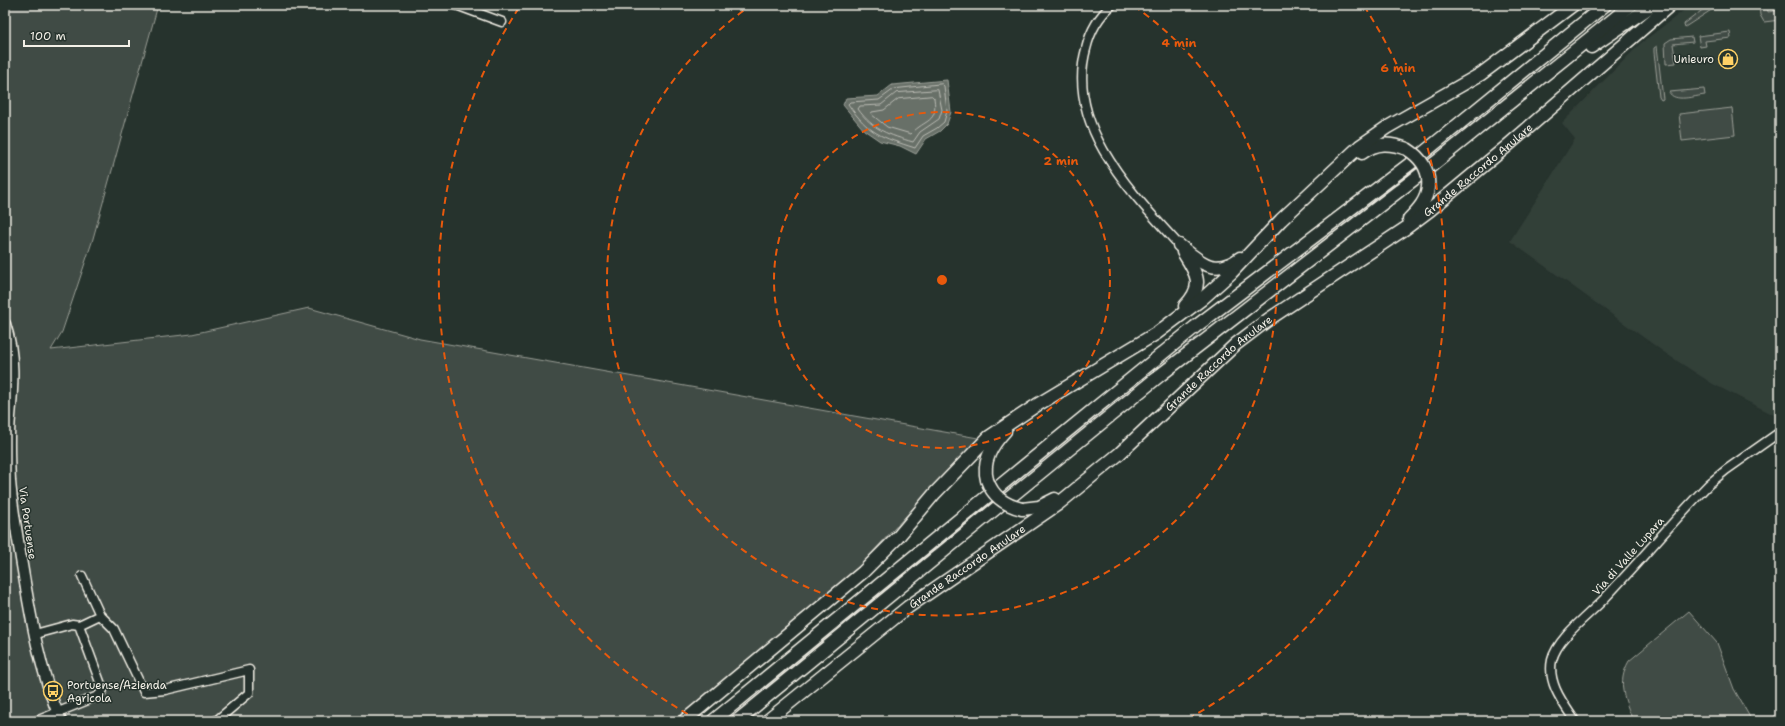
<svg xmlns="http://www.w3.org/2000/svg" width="1785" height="726" font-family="'Shantell Sans',sans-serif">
<rect width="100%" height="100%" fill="#26332d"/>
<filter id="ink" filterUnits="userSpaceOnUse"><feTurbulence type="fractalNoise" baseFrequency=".025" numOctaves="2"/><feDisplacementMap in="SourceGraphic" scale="8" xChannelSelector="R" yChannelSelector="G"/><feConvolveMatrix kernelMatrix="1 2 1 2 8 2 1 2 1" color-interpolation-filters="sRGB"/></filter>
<g filter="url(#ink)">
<path fill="#333f39" d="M1691,5H1780V418L1713,384L1668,355L1510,241L1575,139L1562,123L1641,43Z"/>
<path fill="#414b45" stroke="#9a9e96" d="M5,5H158L92,242L62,332L51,350L192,334L309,308L420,339L978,438L857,569L675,721H5Z
M1709,5H1719L1685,27L1684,24Z
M1759,5H1767L1768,12L1780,10V20L1764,22L1760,15Z
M1730,32L1731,38L1705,41L1706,46L1700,47L1698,36Z
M1692,37L1693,42L1673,44L1676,63L1666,64L1665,43L1671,39Z
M1657,46L1663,99L1661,100L1659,97L1654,52V48Z
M1704,89L1705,95C1695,96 1674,103 1669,92Z
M1732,108L1735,135L1682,141L1679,114Z
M1689,611L1717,643L1734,689L1752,721H1633C1625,699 1616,684 1629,661Z"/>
<path fill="#676f68" stroke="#9fa39b" d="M947,80L951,112L947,124L940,131L926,139L916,154L900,146L880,141L864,130L843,105L846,98L878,96L892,85Z"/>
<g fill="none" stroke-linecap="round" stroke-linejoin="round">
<path stroke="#bcbdb5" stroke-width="1" d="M942,84L944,86L947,111L944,122L937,128L923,136L915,148C881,137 869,134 848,104L850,102L879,100L894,89Z
M938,90L942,110L939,119L920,132L913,142C889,135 873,130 858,109L860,106L881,105L896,93Z
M932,96L934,98C938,124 926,118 911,134L887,127L871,114L872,112L884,110L898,99Z"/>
<defs>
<path id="minor" d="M456,5L502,22
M1112,5C1099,16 1090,32 1086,49C1065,126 1132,193 1179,245
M82,576L100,615
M35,634L72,624L79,625
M36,721L98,696L103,690L79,625L100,615L114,629L144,692L165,690L249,670V693L216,721
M1575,721C1563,703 1547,683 1552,660C1557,638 1589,615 1605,598C1640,561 1673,521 1709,484L1726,470L1780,432"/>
<path id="major" d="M5,324C15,354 13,385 10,417C8,437 9,460 10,481C12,507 17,533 21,559C30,613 39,670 61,721"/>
<g id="highway">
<path d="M1591,47L1653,5"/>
<path d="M1362,153C1377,142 1390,143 1407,149"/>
<path d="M1422,154L1605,5"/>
<path d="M1430,167L1631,5"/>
<path d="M1409,219C1418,210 1427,200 1428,187"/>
<path d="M1179,245C1200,262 1214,277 1240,258"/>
<path d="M1183,252C1197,274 1205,285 1185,306"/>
<path d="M987,480C982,461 992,445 1005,431"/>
<path d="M996,489L1195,327L1415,160"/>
<path d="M1008,499L1159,376L1422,173"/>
<path d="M1022,509L1039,507L1055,499"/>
<path d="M684,721L863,572L898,537L935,493L989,437L1037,405L1157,333L1202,299L1231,273L1281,220L1360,146L1386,128L1481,74L1573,5"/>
<path d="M713,721L989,495"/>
<path d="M737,721L1000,505"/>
<path id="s1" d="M767,721L908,607L1058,504L1119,454L1236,344L1269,319L1406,228L1430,210L1506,147L1670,5"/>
</g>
</defs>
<use href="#minor" stroke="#f4f1e8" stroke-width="11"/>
<use href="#major" stroke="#f4f1e8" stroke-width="13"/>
<use href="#highway" stroke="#f4f1e8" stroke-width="15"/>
<use href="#minor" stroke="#26332d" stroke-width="8"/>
<use href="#major" stroke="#26332d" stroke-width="10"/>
<use href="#highway" stroke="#26332d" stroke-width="12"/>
<defs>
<path id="highway-bridge" d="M1407,149C1420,157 1430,170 1428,187
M987,480C993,497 1005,505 1022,509"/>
</defs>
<use href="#highway-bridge" stroke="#f4f1e8" stroke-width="15" stroke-linecap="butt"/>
<use href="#highway-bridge" stroke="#26332d" stroke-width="12"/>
</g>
</g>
<g fill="none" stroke="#e8590c" stroke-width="2" stroke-dasharray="7 5">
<circle cx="942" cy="280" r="168"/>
<path d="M1134 6A335 335 0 1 1 750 6"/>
<path d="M698 720A503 503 0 0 1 520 6M1364 6A503 503 0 0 1 1186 720"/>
</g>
<defs>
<symbol id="shop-ring" viewBox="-11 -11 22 22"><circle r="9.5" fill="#26332d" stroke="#ffd166" stroke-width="1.5"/><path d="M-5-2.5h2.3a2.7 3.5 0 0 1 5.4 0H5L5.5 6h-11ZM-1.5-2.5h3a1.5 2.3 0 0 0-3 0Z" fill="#ffd166"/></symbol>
<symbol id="bus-ring" viewBox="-11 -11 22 22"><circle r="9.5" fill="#26332d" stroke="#ffd166" stroke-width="1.5"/><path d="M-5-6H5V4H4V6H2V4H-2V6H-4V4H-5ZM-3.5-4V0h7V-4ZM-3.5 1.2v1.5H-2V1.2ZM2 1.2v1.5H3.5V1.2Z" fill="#ffd166"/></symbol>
</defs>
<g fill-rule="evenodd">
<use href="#shop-ring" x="1717" y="48" width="22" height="22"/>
<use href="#bus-ring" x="42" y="680" width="22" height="22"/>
</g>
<g text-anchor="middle" stroke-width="3" stroke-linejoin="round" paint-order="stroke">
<g font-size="11" fill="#f4f1e8" stroke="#26332d" text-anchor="end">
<text x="1714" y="63">Unieuro</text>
<text x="67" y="689" text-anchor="start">Portuense/Azienda<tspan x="67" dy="13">Agricola</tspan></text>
</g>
<g font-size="11" fill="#f4f1e8" stroke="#26332d">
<text dy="4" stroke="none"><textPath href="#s1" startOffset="901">Grande Raccordo Anulare</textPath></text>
<text dy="4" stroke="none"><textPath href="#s1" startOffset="577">Grande Raccordo Anulare</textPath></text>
<text transform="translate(28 523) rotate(82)" y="4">Via Portuense</text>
<text transform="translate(1628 556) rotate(-48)" y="4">Via di Valle Lupara</text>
<text dy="4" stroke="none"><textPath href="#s1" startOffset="253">Grande Raccordo Anulare</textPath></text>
</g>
</g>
<circle cx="942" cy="280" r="6" fill="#e8590c" stroke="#26332d" stroke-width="2"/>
<g font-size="12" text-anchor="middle" font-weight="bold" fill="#e8590c" stroke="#26332d" stroke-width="3" stroke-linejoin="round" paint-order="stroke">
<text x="1179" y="47">4 min</text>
<text x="1398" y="72">6 min</text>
<text x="1061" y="165">2 min</text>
</g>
<rect width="1785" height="726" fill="none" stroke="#26332d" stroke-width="20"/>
<rect x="10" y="10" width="1765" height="706" fill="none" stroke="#f4f1e8" stroke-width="1.5" filter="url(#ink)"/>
<path d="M24 40v6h105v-6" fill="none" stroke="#f4f1e8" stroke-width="2"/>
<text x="30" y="40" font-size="12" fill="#f4f1e8" stroke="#26332d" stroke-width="3" paint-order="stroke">100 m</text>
</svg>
